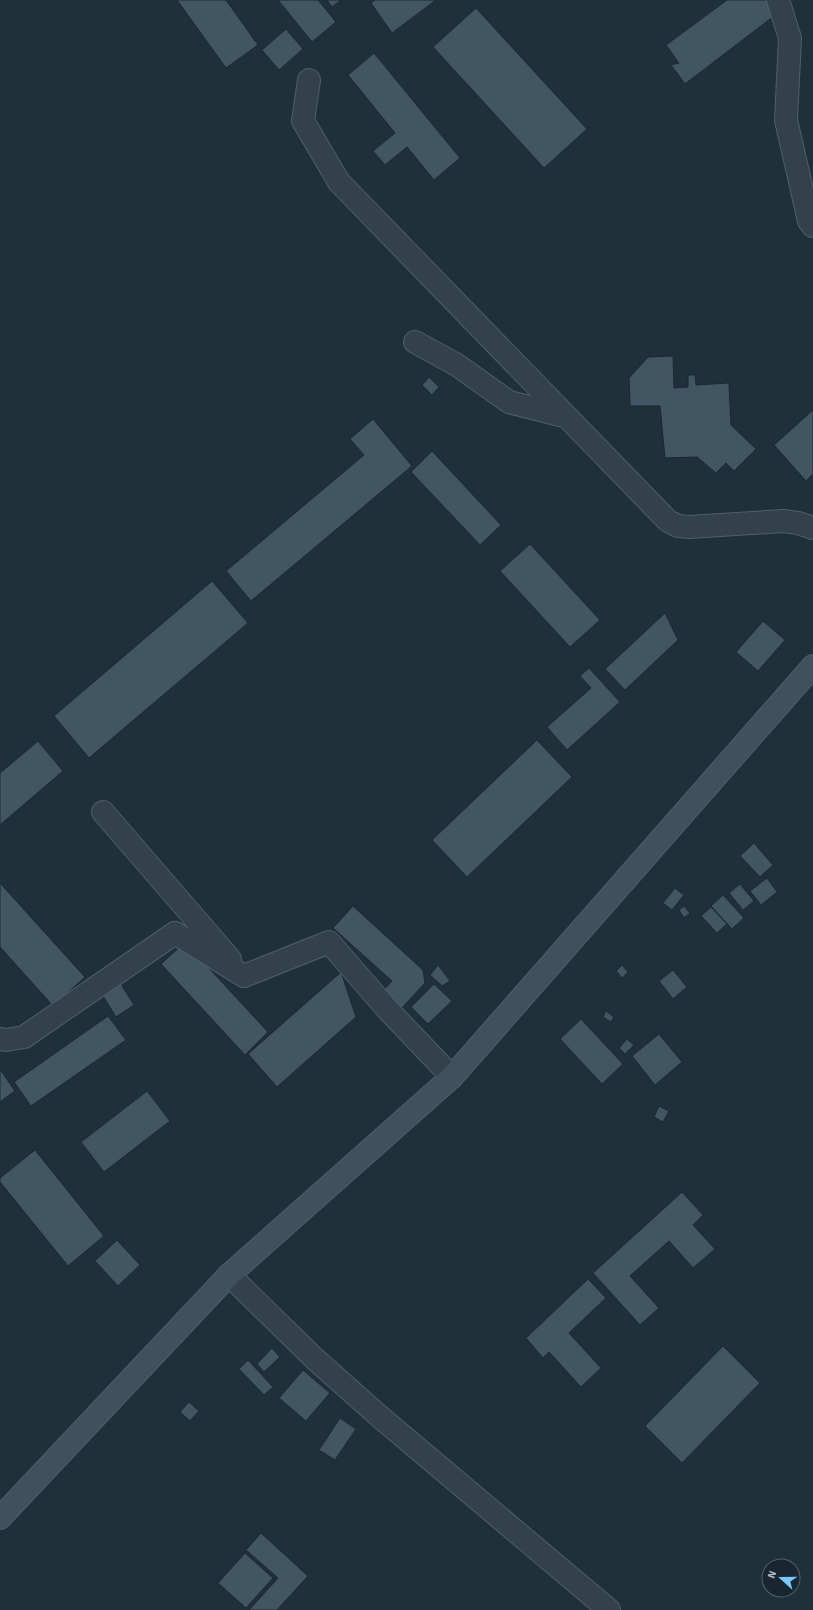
<svg xmlns="http://www.w3.org/2000/svg" width="813" height="1610" font-family="'Source Sans 3',sans-serif">
<rect width="100%" height="100%" fill="#1e303a"/>
<path fill="#415662" stroke="#1a2831" d="M177,0H226L258,45L226,68Z
M278,0H318L336,22L312,42Z
M327,0H341L332,7Z
M375,0H436L392,33L371,3Z
M727,0H768L778,13L685,84L671,65L679,63L666,45Z
M476,8L587,129L544,168L433,47Z
M286,29L303,49L279,70L262,50Z
M374,53L460,158L434,180L407,147L385,165L373,151L395,133L348,75Z
M673,356L674,388L688,387V375H695L696,385L729,383L731,425L756,449L734,471L726,463L716,473L697,457L665,458L660,406H630L629,378L648,357Z
M429,377L439,387L432,395L422,385Z
M813,410V474L806,481L774,445Z
M373,419L412,466L251,601L226,571L364,455L350,439Z
M432,451L501,525L480,545L411,472Z
M530,544L600,620L570,647L500,571Z
M212,581L248,623L89,758L54,716Z
M665,613L678,640L625,690L605,669Z
M763,621L785,640L758,671L736,652Z
M589,668L620,702L567,750L547,727L591,688L580,676Z
M537,740L572,777L467,877L432,840Z
M38,741L63,771L0,825V773Z
M754,843L773,865L760,877L740,856Z
M767,878L777,892L761,905L750,891Z
M0,883L85,977L53,1006L0,947Z
M740,884L754,901L743,910L729,893Z
M675,888L684,895L672,910L663,903Z
M723,895L744,918L732,929L711,906Z
M353,906L423,970L425,983L399,1011L380,994L392,981L333,928Z
M684,906L690,913L684,918L679,910Z
M711,907L727,924L717,933L701,916Z
M185,942L268,1032L245,1055L161,964Z
M438,965L450,981L442,986L430,975Z
M622,965L628,972L622,978L616,971Z
M673,970L687,987L673,999L659,981Z
M341,972L356,1017L277,1087L248,1054Z
M119,981L134,1005L116,1017L101,993Z
M434,984L452,1001L428,1024L411,1007Z
M606,1011L614,1017L611,1022L603,1017Z
M108,1016L126,1040L31,1106L14,1082Z
M581,1019L623,1064L602,1084L560,1039Z
M659,1034L682,1062L655,1085L632,1056Z
M627,1039L634,1045L625,1054L619,1048Z
M0,1069L15,1091L0,1102Z
M147,1091L170,1121L104,1172L81,1142Z
M659,1106L669,1111L663,1122L654,1117Z
M35,1150L104,1236L68,1266L0,1182V1178Z
M682,1192L703,1215L693,1225L715,1249L693,1268L669,1241L630,1276L659,1308L640,1325L593,1273Z
M117,1240L140,1265L118,1286L95,1261Z
M588,1279L606,1298L569,1333L601,1368L581,1387L549,1352L543,1358L526,1338Z
M723,1346L760,1383L682,1463L645,1426Z
M272,1348L280,1357L264,1372L257,1364Z
M248,1360L273,1387L264,1395L239,1369Z
M303,1370L330,1393L306,1421L279,1398Z
M189,1402L199,1411L190,1421L180,1412Z
M340,1418L356,1429L335,1460L319,1450Z
M261,1533L308,1576L277,1610H249L278,1578L246,1550Z
M245,1553L273,1578L246,1608L218,1583Z"/>
<g fill="none" stroke-linecap="round" stroke-linejoin="round">
<defs>
<path id="street" d="M778,0L790,38L786,120L809,221L813,226
M309,80L303,121L339,182L668,521L678,526L689,527L784,521L798,523L813,528
M415,342L457,365L509,402L564,416
M103,812L230,959
M0,1039L6,1040L24,1037L175,933L244,976L329,942L388,1010L452,1077
M229,1275L315,1359L379,1416L609,1610"/>
<path id="secondary" d="M0,1518L229,1275L452,1077L813,666"/>
</defs>
<use href="#street" stroke="#505f68" stroke-width="24"/>
<use href="#secondary" stroke="#505f68" stroke-width="24"/>
<use href="#street" stroke="#32414b" stroke-width="22"/>
<use href="#secondary" stroke="#40515e" stroke-width="22"/>
</g>
<g transform="translate(781 1578) rotate(291)"><circle r="19" fill="#18262f" stroke="#53626c"/>
<path d="M0-3L7 15L0 10L-7 15Z" fill="#7ac6ff"/>
<text y="-6" font-size="11" font-weight="bold" text-anchor="middle" fill="#acbcc7">N</text>
</g>
</svg>
